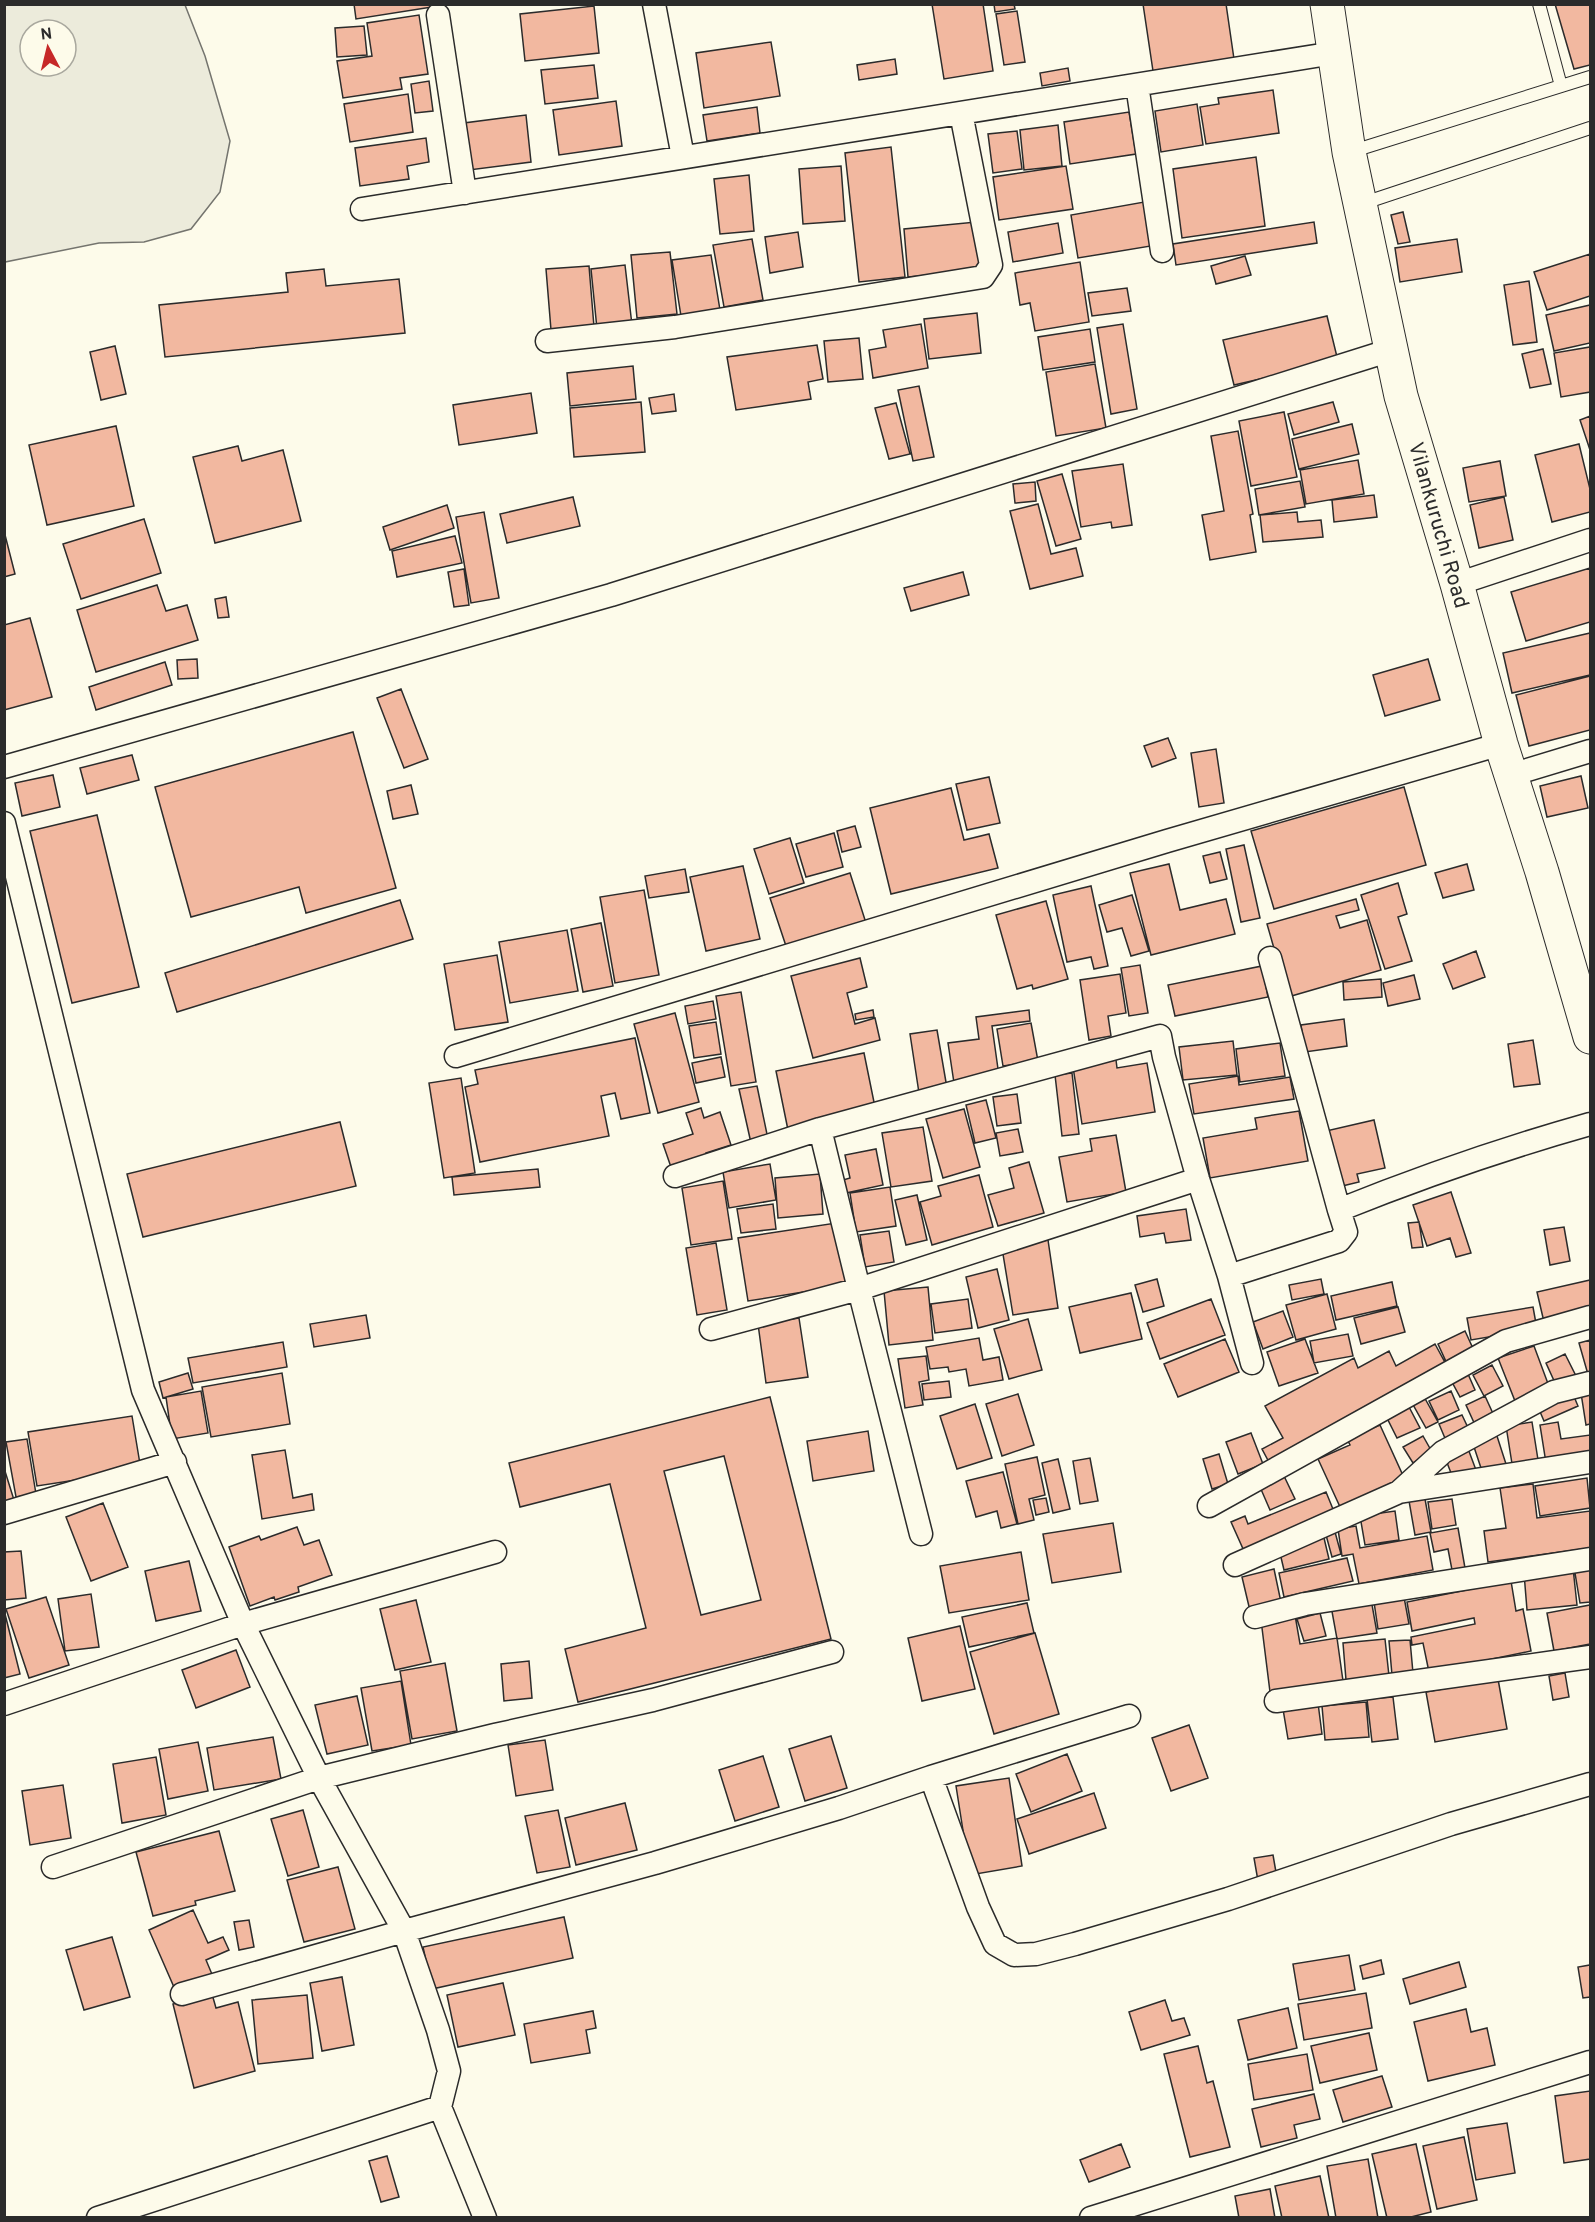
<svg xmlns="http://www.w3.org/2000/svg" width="1595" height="2222" font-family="Overpass,sans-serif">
<rect width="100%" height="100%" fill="#fdfbea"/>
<path fill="#ecebdb" stroke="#74746e" stroke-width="1.5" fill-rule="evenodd" d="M5,4L185,5L205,56L230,141L220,192L191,229L144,242L99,243L5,262ZM30,30H66V66H30Z"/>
<path fill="#f2b8a0" stroke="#2b2b2b" stroke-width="1.5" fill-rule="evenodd" d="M354,4H451L356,19Z
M932,4H983L993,71L944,79Z
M994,4H1014L1015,9L995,12Z
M1143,4H1226L1234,59L1153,71Z
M1555,4H1590V65L1574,69Z
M594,6L599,53L525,61L520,14Z
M1017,11L1025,62L1004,65L996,14Z
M419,15L428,74L400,78L402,89L343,98L337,61L372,56L367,23Z
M364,26L367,55L337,57L335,28Z
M771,42L780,96L704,108L696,53Z
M895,59L897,74L859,80L857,65Z
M594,65L598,98L545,104L541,70Z
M1068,68L1070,81L1042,86L1040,73Z
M429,81L433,111L415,113L411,84Z
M1273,90L1279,133L1206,144L1200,107L1219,104L1218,98Z
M408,94L413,132L350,142L344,104Z
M616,101L622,146L559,155L553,110Z
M1197,104L1203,145L1161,152L1155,111Z
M757,107L760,133L707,141L703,115Z
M1129,112L1136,154L1070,164L1064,122Z
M526,115L531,162L469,170L464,123Z
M1058,125L1062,166L1024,170L1020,130Z
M1017,131L1022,169L993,173L988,134Z
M426,138L429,162L407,166L409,179L360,186L355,148Z
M891,147L905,277L859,282L845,153Z
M1256,157L1265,226L1182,238L1173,169Z
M841,166L845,221L803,224L799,169Z
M1066,166L1073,209L999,220L993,177Z
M749,175L754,231L720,234L714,179Z
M1144,202L1151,246L1078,258L1071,215Z
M1403,212L1410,242L1398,244L1391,215Z
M976,222L981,270L908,277L904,229Z
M1314,222L1317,243L1176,265L1173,244Z
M1058,223L1063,253L1013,262L1008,232Z
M798,232L803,267L770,273L765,237Z
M752,239L763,300L724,307L713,245Z
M1457,239L1462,272L1400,282L1395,248Z
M670,252L677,314L637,318L631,255Z
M1590,254V296L1547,310L1534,272Z
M711,255L720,310L681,316L672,260Z
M1245,256L1251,275L1216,284L1211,266Z
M1080,262L1089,322L1035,331L1030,303L1020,305L1015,273Z
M625,265L632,325L597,329L591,269Z
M589,266L594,327L551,330L546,269Z
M324,269L326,286L399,279L405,333L165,357L159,305L288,292L286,273Z
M1529,281L1537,342L1513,345L1504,285Z
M1127,288L1131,311L1092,316L1088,293Z
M1590,305V343L1554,351L1546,315Z
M977,313L981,353L929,359L924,319Z
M1327,316L1338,361L1234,385L1223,340Z
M921,324L928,368L873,378L869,350L886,347L883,330Z
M1123,324L1137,409L1111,414L1097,328Z
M1090,329L1095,362L1043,370L1038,337Z
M859,338L863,379L828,382L824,341Z
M817,345L823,379L808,382L811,399L736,410L727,357Z
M115,346L126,394L101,400L90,352Z
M1590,347V392L1561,397L1554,353Z
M1543,349L1551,384L1530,388L1522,354Z
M1095,364L1106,428L1056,436L1046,372Z
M633,366L636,399L570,406L567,373Z
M919,386L934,457L913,461L898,390Z
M531,393L537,433L459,445L453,405Z
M674,394L676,411L652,414L649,398Z
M641,402L645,452L574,457L570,408Z
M1333,402L1339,422L1294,435L1288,414Z
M896,403L910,454L889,459L875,408Z
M1284,412L1297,477L1251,486L1239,421Z
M1590,416V450L1580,420Z
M1352,424L1359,454L1299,469L1292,439Z
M116,426L134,506L47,525L29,445Z
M1238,431L1253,514L1250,515L1256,552L1210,560L1202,515L1224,511L1211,436Z
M1579,444L1590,489V512L1552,522L1535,455Z
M238,446L242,461L283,450L301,521L215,543L193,457Z
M1358,460L1364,494L1306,504L1300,470Z
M1500,461L1506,496L1469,502L1463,468Z
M1123,464L1132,525L1112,528L1111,522L1081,527L1072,471Z
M1062,474L1081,539L1056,546L1037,481Z
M1300,481L1305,507L1259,515L1255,489Z
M1035,482L1036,501L1015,503L1013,484Z
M1374,495L1377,517L1334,522L1332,500Z
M573,497L580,526L507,543L500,514Z
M1504,497L1513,540L1479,548L1470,505Z
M1038,504L1051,554L1076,548L1083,576L1030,589L1010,511Z
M447,505L454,528L390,550L383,527Z
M484,512L499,598L471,603L456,517Z
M1297,512L1298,522L1321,520L1323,537L1263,542L1260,515Z
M144,519L161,573L81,599L63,544Z
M4,531L15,574L4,577Z
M455,536L462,563L397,577L392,551Z
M1590,568V622L1526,641L1511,592Z
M464,569L469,605L454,607L448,572Z
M963,572L969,595L911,611L904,588Z
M157,585L166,611L187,605L198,640L96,672L77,610Z
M226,597L229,617L218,618L215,599Z
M30,618L52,697L4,710V625Z
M1590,633V675L1512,693L1503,653Z
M197,659L198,678L178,679L177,660Z
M1428,659L1440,700L1385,716L1373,675Z
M165,662L172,685L96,710L89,687Z
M1590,676V730L1529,746L1516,695Z
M401,689L428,759L404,768L377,698Z
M353,732L396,888L306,913L299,887L191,917L155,787Z
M1168,738L1176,758L1152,767L1144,746Z
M1216,749L1224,803L1199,807L1191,753Z
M132,755L139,780L87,794L80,768Z
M53,775L60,807L22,816L15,783Z
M1581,776L1588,808L1547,817L1540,786Z
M989,777L1000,823L967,830L956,784Z
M411,785L418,814L393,819L387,791Z
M1404,787L1426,865L1274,909L1251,831Z
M951,788L964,840L989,834L998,868L891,894L870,808Z
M97,815L139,987L72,1003L30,831Z
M855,826L861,847L842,852L837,831Z
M834,833L843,867L806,877L796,844Z
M790,838L804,883L769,894L754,849Z
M1244,845L1260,918L1241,922L1226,849Z
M1220,852L1227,879L1210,883L1203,856Z
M1169,864L1180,910L1226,899L1235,934L1151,955L1130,873Z
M1467,864L1474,890L1443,898L1435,873Z
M743,866L760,939L706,951L690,877Z
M685,869L689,892L649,898L645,876Z
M850,873L866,923L787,949L770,898Z
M1398,883L1407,914L1398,917L1412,961L1385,969L1361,895Z
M1091,886L1108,966L1094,969L1091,957L1067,962L1053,895Z
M644,890L659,975L615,983L600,897Z
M1132,895L1149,951L1131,956L1122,928L1107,932L1099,905Z
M1356,899L1359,910L1336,916L1340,928L1367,920L1381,970L1288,997L1267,924Z
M400,900L413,939L177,1012L165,973Z
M1046,901L1068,979L1033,989L1032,985L1017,989L996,915Z
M601,923L613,986L583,992L571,929Z
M567,930L578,991L510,1003L499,942Z
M1476,951L1485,977L1453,989L1443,964Z
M497,955L508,1022L455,1030L444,964Z
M860,958L867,987L847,993L855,1024L875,1018L880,1040L813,1058L791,976Z
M1140,965L1148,1013L1129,1016L1121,968Z
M1262,966L1268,997L1175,1016L1168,985Z
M1120,974L1126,1013L1108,1016L1111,1036L1089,1040L1080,980Z
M1414,975L1420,999L1388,1006L1383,983Z
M1381,979L1382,997L1344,1000L1343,982Z
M741,992L756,1082L731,1086L716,996Z
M713,1001L716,1019L688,1024L685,1006Z
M873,1010L874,1017L856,1020L855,1014Z
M1029,1010L1030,1021L992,1026L999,1076L954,1083L948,1043L979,1039L976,1017Z
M675,1013L699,1102L658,1113L634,1024Z
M1344,1019L1347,1046L1305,1052L1301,1025Z
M716,1022L721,1054L694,1058L689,1026Z
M1031,1023L1038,1061L1003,1066L997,1029Z
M937,1030L947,1088L919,1093L910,1034Z
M635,1038L650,1113L621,1119L615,1093L601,1096L609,1136L480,1162L465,1087L478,1084L475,1070Z
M1533,1040L1540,1084L1514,1087L1508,1044Z
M1233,1041L1237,1075L1183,1080L1179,1047Z
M1280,1043L1285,1076L1240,1082L1236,1049Z
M864,1053L876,1112L788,1130L776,1071Z
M721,1057L725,1077L696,1083L692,1063Z
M1116,1060L1117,1068L1147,1063L1155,1112L1082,1124L1073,1067Z
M1072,1073L1079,1134L1062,1136L1055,1075Z
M1238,1076L1239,1085L1290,1077L1294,1099L1194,1114L1189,1084Z
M461,1078L475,1173L444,1178L429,1083Z
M757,1086L768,1139L751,1143L739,1089Z
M1017,1094L1021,1123L997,1126L993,1097Z
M986,1100L996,1138L975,1143L966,1105Z
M701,1108L704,1118L720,1112L731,1145L706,1153L708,1158L672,1170L663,1144L693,1134L686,1113Z
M964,1109L980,1167L943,1178L926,1119Z
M1299,1111L1308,1161L1210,1178L1203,1138L1257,1129L1255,1118Z
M1374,1120L1385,1168L1357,1174L1359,1182L1338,1187L1326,1131Z
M340,1122L356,1186L143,1237L127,1174Z
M923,1127L932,1181L891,1187L882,1133Z
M1018,1129L1023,1152L1000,1156L996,1133Z
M1116,1135L1126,1192L1067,1202L1059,1157L1092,1151L1090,1139Z
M876,1149L883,1185L846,1193L843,1180L850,1178L845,1155Z
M1029,1162L1044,1213L998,1226L988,1195L1014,1188L1009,1168Z
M770,1164L776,1200L729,1208L723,1172Z
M538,1169L540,1187L454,1195L452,1177Z
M820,1174L823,1214L778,1218L775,1178Z
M979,1175L993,1227L932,1245L920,1202L941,1196L938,1186Z
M723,1181L732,1239L691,1245L682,1188Z
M890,1187L896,1226L856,1232L850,1193Z
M1451,1192L1471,1253L1456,1257L1450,1238L1427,1246L1413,1205Z
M917,1195L927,1240L906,1245L895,1200Z
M773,1204L776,1229L741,1233L737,1209Z
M1186,1209L1191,1240L1166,1243L1164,1233L1140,1237L1137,1216Z
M1419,1222L1423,1247L1412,1248L1408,1223Z
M836,1223L846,1285L748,1301L738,1238Z
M1564,1227L1570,1261L1550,1265L1544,1230Z
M889,1231L894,1262L865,1267L860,1235Z
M1048,1240L1058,1308L1013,1315L1002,1248Z
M716,1243L727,1310L697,1315L686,1248Z
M997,1269L1009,1320L978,1328L966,1277Z
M1157,1279L1164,1306L1143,1312L1135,1285Z
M1321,1279L1324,1294L1292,1300L1289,1285Z
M1590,1280V1311L1544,1322L1537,1292Z
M1392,1282L1397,1306L1336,1320L1331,1296Z
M928,1287L933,1340L889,1345L884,1291Z
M1131,1293L1142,1339L1080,1353L1069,1307Z
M1327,1294L1336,1329L1296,1340L1286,1305Z
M968,1299L972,1328L935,1333L931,1304Z
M1211,1299L1225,1335L1160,1359L1147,1323Z
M1398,1307L1405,1332L1361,1344L1354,1318Z
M1533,1307L1537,1329L1471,1340L1467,1318Z
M1283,1311L1293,1337L1263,1349L1253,1322Z
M366,1315L370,1338L314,1347L310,1324Z
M799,1318L808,1377L766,1383L758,1324Z
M1028,1319L1042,1370L1009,1379L994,1329Z
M1465,1331L1476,1355L1449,1368L1438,1344Z
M1348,1334L1353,1356L1314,1363L1310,1341Z
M979,1338L983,1360L999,1357L1003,1380L969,1386L966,1369L949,1372L948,1367L930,1369L926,1347Z
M1225,1339L1239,1372L1178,1397L1164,1364Z
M1305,1339L1318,1373L1279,1386L1267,1352Z
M1590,1340V1378H1589L1579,1343Z
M283,1342L287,1367L193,1383L188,1358Z
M1435,1344L1448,1368L1270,1464L1262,1449L1283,1438L1265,1406L1354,1358L1358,1368L1389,1351L1396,1366Z
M1534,1346L1550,1389L1515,1401L1498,1358Z
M1565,1354L1576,1376L1556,1385L1546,1363Z
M926,1356L929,1380L919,1382L923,1405L905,1408L898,1359Z
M1492,1365L1503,1386L1484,1396L1473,1375Z
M188,1373L193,1389L163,1398L159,1382Z
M282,1373L290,1424L211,1437L202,1387Z
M1468,1374L1475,1390L1460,1397L1452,1382Z
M949,1381L951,1397L924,1400L922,1384Z
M201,1391L208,1433L172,1439L166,1397Z
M1451,1391L1459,1410L1438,1420L1429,1401Z
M1590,1391V1424L1586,1425L1581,1393Z
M1572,1392L1578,1406L1544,1421L1538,1407Z
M1018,1394L1034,1445L1002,1456L986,1404Z
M1423,1395L1438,1422L1426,1428L1411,1401Z
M1485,1396L1495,1418L1476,1427L1466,1405Z
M770,1397L831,1639L578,1702L565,1649L646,1628L610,1484L520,1507L509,1463ZM724,1456L761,1600L701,1615L664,1471Z
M975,1404L992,1458L957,1469L940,1416Z
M1408,1405L1420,1428L1397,1438L1386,1416Z
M1462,1415L1470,1432L1447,1443L1439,1424Z
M132,1416L141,1470L37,1486L28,1432Z
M1532,1422L1539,1466L1513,1470L1506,1426Z
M1558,1422L1561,1439L1590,1435V1456L1546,1463L1540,1425Z
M1380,1425L1405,1480L1341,1509L1318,1459L1350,1445L1347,1439Z
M868,1431L874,1471L813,1481L807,1441Z
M1251,1433L1263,1464L1238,1474L1226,1442Z
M1496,1433L1506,1464L1482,1471L1472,1441Z
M1423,1436L1432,1452L1413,1463L1403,1447Z
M27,1439L36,1494L16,1497L6,1442Z
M1467,1446L1476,1470L1453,1478L1444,1455Z
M285,1450L293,1498L312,1494L314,1510L262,1519L252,1455Z
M1219,1454L1228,1484L1212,1489L1203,1459Z
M1037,1457L1045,1495L1029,1499L1034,1520L1018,1524L1005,1464Z
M1090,1458L1098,1501L1080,1504L1073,1461Z
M1058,1459L1070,1509L1053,1513L1042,1463Z
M4,1468L14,1500L4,1503Z
M1003,1472L1017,1524L1001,1528L997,1511L976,1517L966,1481Z
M1284,1476L1295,1499L1270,1510L1260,1487Z
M1587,1478L1590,1508L1540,1516L1535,1486Z
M1533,1484L1537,1518L1590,1511V1548L1488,1562L1484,1531L1506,1528L1500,1488Z
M1326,1492L1335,1514L1244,1551L1231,1522L1245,1516L1248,1524Z
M1046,1498L1049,1512L1036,1515L1033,1500Z
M1425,1499L1431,1532L1415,1535L1409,1501Z
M1452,1499L1456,1525L1432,1529L1428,1502Z
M103,1503L128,1567L91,1581L66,1517Z
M1395,1511L1399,1540L1365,1545L1360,1516Z
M1113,1523L1121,1572L1052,1583L1043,1534Z
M1356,1526L1360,1548L1427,1536L1433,1570L1359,1584L1353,1554L1342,1556L1338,1529Z
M297,1527L304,1545L319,1540L332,1575L298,1587L299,1592L275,1600L274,1597L250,1606L229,1547L259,1536L261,1540Z
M1458,1528L1465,1568L1452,1570L1448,1549L1434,1552L1430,1533Z
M1335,1532L1341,1554L1332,1557L1326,1535Z
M1324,1538L1329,1559L1284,1570L1279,1549Z
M21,1551L26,1598L4,1600V1552Z
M1021,1552L1029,1600L949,1613L940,1566Z
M1347,1558L1353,1581L1284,1597L1279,1573Z
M189,1561L201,1611L156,1621L145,1571Z
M1590,1564V1602L1580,1603L1574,1567Z
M1573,1568L1577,1605L1527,1610L1524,1573Z
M1274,1569L1282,1607L1251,1615L1242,1577Z
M1511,1581L1516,1611L1523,1609L1531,1651L1429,1672L1423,1643L1412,1645L1411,1637L1475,1624L1474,1618L1412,1631L1407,1602Z
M91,1594L99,1647L65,1651L58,1599Z
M46,1597L69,1665L29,1678L6,1609Z
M1404,1597L1409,1624L1378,1629L1374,1602Z
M1371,1599L1377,1633L1337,1639L1331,1606Z
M416,1600L431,1662L395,1670L380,1609Z
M1027,1603L1034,1633L969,1647L962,1617Z
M1590,1605V1644L1554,1651L1547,1613Z
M1320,1613L1326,1636L1304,1641L1297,1619Z
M5,1614L20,1674L4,1678V1615Z
M1295,1615L1300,1644L1337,1638L1343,1681L1270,1692L1261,1620Z
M960,1626L975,1689L922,1701L908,1638Z
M1035,1633L1059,1714L994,1734L970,1652Z
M1385,1639L1389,1676L1346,1680L1343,1643Z
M1410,1640L1413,1673L1392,1675L1389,1641Z
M236,1650L250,1687L196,1708L182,1670Z
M529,1661L532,1698L504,1701L501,1664Z
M445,1663L457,1731L412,1739L400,1671Z
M1565,1673L1569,1697L1553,1700L1549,1676Z
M1498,1679L1507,1729L1435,1742L1426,1692Z
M401,1681L411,1745L372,1751L361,1688Z
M357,1696L368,1745L327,1754L315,1705Z
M1393,1697L1398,1739L1372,1742L1367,1699Z
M1366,1702L1369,1737L1325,1740L1322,1706Z
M1318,1703L1322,1734L1288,1739L1283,1709Z
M1189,1725L1208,1778L1171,1791L1152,1738Z
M831,1736L847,1788L805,1801L789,1749Z
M273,1737L281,1779L214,1790L207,1748Z
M545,1740L553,1790L516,1796L508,1745Z
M198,1742L208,1791L168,1799L159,1749Z
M1067,1754L1082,1791L1031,1812L1016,1774Z
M763,1756L779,1807L735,1821L719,1770Z
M156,1757L166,1815L122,1823L113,1764Z
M1009,1778L1022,1866L970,1875L956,1786Z
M63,1785L71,1838L30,1845L22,1791Z
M1094,1793L1106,1828L1029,1854L1017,1819Z
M625,1803L637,1850L576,1865L565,1818Z
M303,1810L319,1867L288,1876L271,1819Z
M558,1810L570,1867L537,1873L525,1816Z
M219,1831L235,1891L195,1901L196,1905L153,1916L136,1852Z
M1273,1855L1277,1878L1258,1881L1254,1858Z
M338,1867L355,1929L304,1942L287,1880Z
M193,1910L208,1943L223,1937L229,1950L206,1960L214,1979L177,1994L149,1930Z
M564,1917L573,1958L432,1989L423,1947Z
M249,1920L254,1947L239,1950L234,1922Z
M112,1937L130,1997L84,2010L66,1950Z
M1349,1955L1355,1990L1299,2000L1293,1964Z
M1381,1960L1384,1974L1363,1979L1360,1966Z
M1459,1962L1466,1987L1410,2004L1403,1979Z
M1590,1965V1997L1583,1998L1578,1967Z
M342,1977L354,2045L322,2051L310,1983Z
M503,1983L515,2035L458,2047L447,1995Z
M1366,1993L1372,2028L1304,2040L1298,2004Z
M212,1994L216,2008L238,2002L255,2071L194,2088L173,2004Z
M307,1995L313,2058L258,2064L252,2000Z
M1165,2000L1172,2021L1184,2018L1190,2035L1141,2050L1129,2012Z
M1288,2008L1297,2048L1248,2060L1238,2020Z
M1466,2009L1471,2032L1487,2028L1495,2065L1428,2081L1414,2022Z
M593,2011L596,2028L586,2030L590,2053L531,2063L524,2024Z
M1369,2033L1377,2070L1320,2083L1311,2046Z
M1198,2046L1207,2083L1213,2081L1230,2147L1190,2157L1164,2054Z
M1307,2054L1313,2090L1254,2100L1248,2064Z
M1382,2076L1392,2107L1343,2122L1333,2090Z
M1590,2091V2159L1564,2163L1555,2096Z
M1314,2094L1320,2119L1294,2125L1297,2138L1261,2147L1252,2109Z
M1507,2123L1515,2173L1476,2180L1467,2129Z
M1464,2137L1477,2200L1437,2209L1423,2146Z
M1121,2144L1130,2167L1089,2182L1080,2160Z
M1416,2144L1431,2212L1407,2218H1387L1372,2154Z
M387,2156L399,2197L381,2202L369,2161Z
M1368,2159L1378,2218H1336L1327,2166Z
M1320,2176L1329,2218H1282L1275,2186Z
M1270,2189L1275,2218H1239L1235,2196Z"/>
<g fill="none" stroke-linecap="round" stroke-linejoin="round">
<defs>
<path id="lane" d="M1539,4L1561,86
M1350,152L1590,77
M1361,204L1590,128"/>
<path id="street" d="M654,4L683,157
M438,15L465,193
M1137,85L1162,251
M362,209L1334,53
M547,341L675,327L983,277L991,265L961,113
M1457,584L1590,540
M4,767L611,595L1391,350
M1511,775L1590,751
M4,823L143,1390L243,1624L319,1778L404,1931L182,1994
M1270,958L1339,1210
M456,1056L1167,841L1501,744
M675,1176L820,1129
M1198,1179L859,1289L820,1129L1160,1036L1164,1057L1198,1179L1229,1276L1339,1241L1346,1232L1339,1210C1421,1177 1505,1148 1590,1124
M1229,1276L1252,1363
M711,1329L859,1289L921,1534
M1399,1492L1443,1452L1554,1392L1590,1383
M1209,1506L1506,1341L1590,1317
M4,1513L175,1462
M1235,1565L1399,1492L1590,1462
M1255,1617L1305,1604L1590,1559
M1276,1701L1590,1657
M4,1704L243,1624L495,1552
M931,1777L1129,1716
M53,1867L319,1778L495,1735L653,1700L832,1652
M440,2107L449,2071L438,2030L404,1931L655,1863L839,1808L931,1777L978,1907L995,1944L1014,1955L1036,1954L1075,1944L1228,1899L1451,1824L1590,1784
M98,2218L440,2107L485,2218
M1091,2218L1590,2062"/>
<path id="secondary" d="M1327,4L1349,152L1401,396L1457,584L1501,744L1542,872L1590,1037"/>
</defs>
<use href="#lane" stroke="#2b2b2b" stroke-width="14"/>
<use href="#street" stroke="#2b2b2b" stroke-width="25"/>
<use href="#secondary" stroke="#2b2b2b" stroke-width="35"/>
<use href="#lane" stroke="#fdfbea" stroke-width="12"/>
<use href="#street" stroke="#fdfbea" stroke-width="22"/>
<use href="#secondary" stroke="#fdfbea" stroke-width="33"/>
</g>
<g text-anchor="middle" stroke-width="4.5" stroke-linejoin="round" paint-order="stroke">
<g font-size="21" fill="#2b2b2b" stroke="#fdfbea">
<text transform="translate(1439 525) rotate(74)" y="7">Vilankuruchi Road</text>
</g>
</g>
<rect width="1595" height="2222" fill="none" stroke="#2b2b2b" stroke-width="12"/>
<g transform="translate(48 48) rotate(353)"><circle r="28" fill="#fdfbea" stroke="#a9a89e" stroke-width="1.5"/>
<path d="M0-4.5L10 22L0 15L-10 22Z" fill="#c62828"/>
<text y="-9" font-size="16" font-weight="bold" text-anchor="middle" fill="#2b2b2b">N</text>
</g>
</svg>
